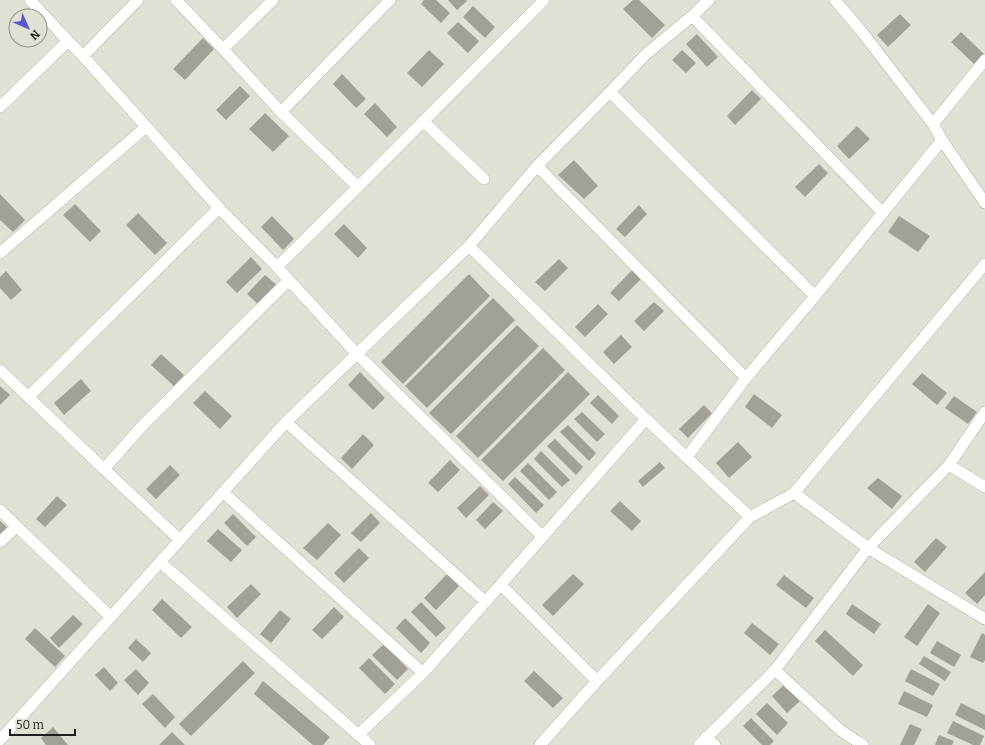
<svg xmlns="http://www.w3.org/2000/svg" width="985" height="745" font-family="Bitter,serif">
<rect width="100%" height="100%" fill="#e1e0d5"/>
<path fill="#a2a097" d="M424,0H436L450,13L441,23L421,4Z
M448,0H466L467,1L457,10Z
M633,0H639L665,25L652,38L623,9Z
M473,6L495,27L485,38L463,17Z
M900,14L911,25L888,47L877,35Z
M458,22L479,41L468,53L447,33Z
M961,32L984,54L974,64L951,42Z
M697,34L718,57L707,67L686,44Z
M203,38L214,49L185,80L173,69Z
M429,50L444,64L422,87L407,73Z
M682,50L696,63L686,73L672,60Z
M342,74L366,99L356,108L333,84Z
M240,86L250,96L226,120L216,110Z
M752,90L761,99L735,125L727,116Z
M375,103L397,127L387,137L364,114Z
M265,113L289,136L273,152L249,129Z
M857,126L870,139L849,159L837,146Z
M574,160L598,186L584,199L558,175Z
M819,164L828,173L805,197L795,187Z
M0,194L25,220L13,232L0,220Z
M75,204L101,231L90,242L63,215Z
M639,205L647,214L625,237L616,229Z
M138,213L167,243L155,255L126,225Z
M272,216L294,239L283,250L261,227Z
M899,216L930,236L918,252L888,232Z
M344,224L367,248L358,258L334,234Z
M251,257L262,269L237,293L226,282Z
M559,259L568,268L545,291L535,282Z
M632,270L641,279L619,301L610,293Z
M6,271L22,290L11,300L0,288V277Z
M469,274L490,296L403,384L381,362Z
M265,275L278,286L260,306L247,294Z
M493,298L515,320L427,408L405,386Z
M654,302L664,311L644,331L634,321Z
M598,304L608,314L585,337L575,327Z
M517,325L539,346L451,434L429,413Z
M621,335L632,347L614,364L603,352Z
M543,348L565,370L478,458L456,436Z
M161,354L184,375L174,386L151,365Z
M360,372L385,398L373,410L348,385Z
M568,372L590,394L503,481L481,460Z
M922,373L947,393L937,405L912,384Z
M81,379L91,391L64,415L54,403Z
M0,386L10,395L0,405Z
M205,391L232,416L220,429L193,403Z
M754,394L782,415L772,428L745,407Z
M598,395L619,416L612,424L590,403Z
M954,396L977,412L968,424L945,408Z
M704,405L712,413L688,438L679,429Z
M582,412L605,434L597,442L574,419Z
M568,425L596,453L589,461L560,432Z
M363,434L374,445L352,469L341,458Z
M555,439L583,467L576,475L547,446Z
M738,442L752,457L729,478L716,463Z
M541,451L570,480L562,487L534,459Z
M450,460L460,470L438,492L428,483Z
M660,462L665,468L643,487L638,481Z
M528,463L557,492L549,500L520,471Z
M170,465L180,475L156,499L146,489Z
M515,477L544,505L536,513L508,484Z
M878,478L902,496L892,509L867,488Z
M480,486L489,495L466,518L457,508Z
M57,496L67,505L45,527L36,519Z
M620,501L641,521L632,531L610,511Z
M493,502L503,511L485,529L476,520Z
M371,513L380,523L361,542L351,533Z
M233,514L256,537L247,546L224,523Z
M0,521L8,528L0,536Z
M328,523L341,535L317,560L303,548Z
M218,529L242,550L231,562L207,541Z
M936,538L947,547L925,572L914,562Z
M359,548L369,558L344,583L334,573Z
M985,572V595L977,604L965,593Z
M447,574L459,586L436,610L424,598Z
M573,574L584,584L553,616L542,605Z
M784,575L814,598L806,608L776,585Z
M251,584L261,594L237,618L227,607Z
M162,599L192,627L181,638L152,610Z
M421,602L446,628L436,637L411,612Z
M852,604L881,624L874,634L846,614Z
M928,604L940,613L917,646L904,637Z
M334,607L344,617L322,639L312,630Z
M280,610L291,619L271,643L260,634Z
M73,615L83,624L59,648L50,638Z
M405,618L430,643L421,653L396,628Z
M752,623L779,644L770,655L744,633Z
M35,628L65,656L55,667L25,639Z
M825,630L863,665L853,676L815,641Z
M982,633L985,635V660L983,663L970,657Z
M136,639L151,653L143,662L128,648Z
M937,641L961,655L954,667L930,653Z
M384,644L408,669L397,680L372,655Z
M924,656L951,672L945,681L919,664Z
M369,658L395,684L385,694L359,668Z
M243,661L255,673L191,736L179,724Z
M104,667L118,683L110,691L95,675Z
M136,669L149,683L138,695L124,680Z
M911,669L940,684L933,696L905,681Z
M534,671L563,698L553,708L524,681Z
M263,681L330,737L323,745H313L254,694Z
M785,684L800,701L787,713L772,696Z
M904,691L933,705L927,717L898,704Z
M153,694L175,717L165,728L142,704Z
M767,703L788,723L777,735L756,714Z
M961,703L985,715V730L955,715Z
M751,718L774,741L770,745H762L743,726Z
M953,721L984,736L980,745H973L947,733Z
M910,724L922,729L914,745H900Z
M53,727L68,745H46L41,738Z
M172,732L185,745H159Z
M939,735L954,741L952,745H935Z"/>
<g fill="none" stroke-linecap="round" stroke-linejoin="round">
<defs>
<path id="minor" d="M30,0L68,41L83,56L219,208L277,267L356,353L543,537
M176,0L223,49L281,112L358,187
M835,0L862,32L933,124L942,140L985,203
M692,16L883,213
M223,49L273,0
M83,56L138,0
M610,92L815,296
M0,107L68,41
M281,112L390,0
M423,121L484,179
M933,124L985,60
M537,166L746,378
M469,246L646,419L750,517
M0,253L146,127
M277,267L358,187L544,0
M0,370L104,469L143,425L289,280
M28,397L219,208
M286,422L486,602
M687,457L746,378L815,296L942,140
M949,465L985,487
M104,469L180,540
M223,492L423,673
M794,493L868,548L985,619
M0,510L111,617
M0,542L16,527
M160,562L370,745
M501,585L597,681
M775,670L840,730L863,745
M358,735L423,673L646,419
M706,737L715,745
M0,740L286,422L469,246L537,166L610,92L646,54L692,16L709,0
M540,745L597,681L750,517L794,493L985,264
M699,745L775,670L868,548L949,465L985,412"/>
</defs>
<use href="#minor" stroke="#b7b6ac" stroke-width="12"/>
<use href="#minor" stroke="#fff" stroke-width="11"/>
</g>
<g transform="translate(28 28) rotate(135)"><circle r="19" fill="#e1e0d5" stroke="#93938b"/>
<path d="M0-3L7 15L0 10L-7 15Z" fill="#5b56ce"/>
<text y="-6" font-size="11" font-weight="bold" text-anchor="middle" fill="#1f1f1b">N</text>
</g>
<path d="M10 729v6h65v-6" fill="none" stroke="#1f1f1b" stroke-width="2"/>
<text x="16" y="729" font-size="12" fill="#1f1f1b" stroke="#e1e0d5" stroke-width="3" paint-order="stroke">50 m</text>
</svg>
